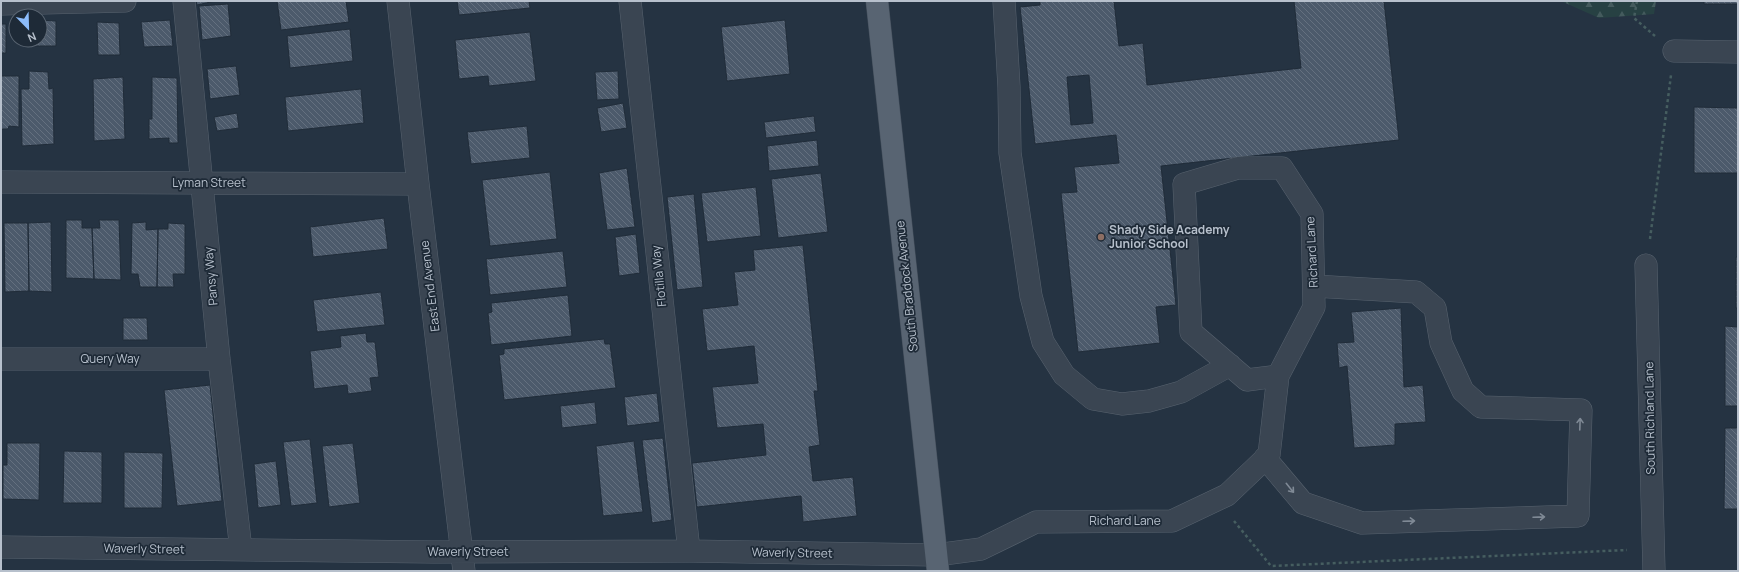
<svg xmlns="http://www.w3.org/2000/svg" width="1739" height="572" font-family="Manrope,sans-serif">
<defs>
<pattern id="forest-firs" width="22" height="20" patternUnits="userSpaceOnUse"><rect width="22" height="20" fill="#274143"/><path d="M5 1l3.5 6h-7zM16 11l3.5 6h-7z" fill="#445b5d"/></pattern>
<pattern id="building-back-hatch" width="6" height="6" patternUnits="userSpaceOnUse"><rect width="6" height="6" fill="#4c5a6b"/><path d="M-1 5l2 2M0 0l6 6M5-1l2 2" fill="none" stroke="#64707f"/></pattern>
</defs>
<rect width="100%" height="100%" fill="#253342"/>
<path fill="url(#forest-firs)" d="M1561,1H1656L1654,14L1599,18Z"/>
<path fill="url(#building-back-hatch)" stroke="#202c39" fill-rule="evenodd" d="M196,1H215L197,5Z
M277,1H346L349,22L281,30Z
M457,1H529L530,8L459,15Z
M1040,1H1114L1119,46L1143,43L1147,85L1301,68L1294,1H1384L1399,140L1161,166L1176,305L1156,307L1160,343L1078,352L1061,193L1077,192L1074,167L1119,163L1116,135L1035,144L1020,7L1040,5ZM1089,75L1093,123L1071,125L1067,77Z
M1704,1H1738V4H1704Z
M228,4L231,36L202,40L199,6Z
M40,20L56,21V46H23V40H40Z
M170,20L173,46L144,47L141,22Z
M785,20L790,74L727,81L721,27Z
M97,22L119,23L120,55H98Z
M1,24H6V53H1Z
M350,29L353,61L290,68L287,36Z
M530,32L536,81L489,86L488,76L459,79L455,40Z
M236,66L240,95L210,99L207,69Z
M29,71L48,72L49,89L53,88L54,144L22,146L21,89H29Z
M618,71L619,99L597,100L595,72Z
M1,76H19V127L9,126L8,129H1Z
M123,77L125,139L94,141L93,79Z
M152,77L177,78L178,143H169V138L149,139V119H152Z
M361,89L364,123L288,131L285,97Z
M623,103L627,128L601,132L597,108Z
M1694,107L1738,108V173H1694Z
M237,113L239,128L217,131L214,117Z
M814,116L816,132L766,138L764,122Z
M527,126L530,158L471,164L467,132Z
M817,140L819,166L769,171L767,146Z
M627,168L635,227L607,230L599,173Z
M550,172L557,239L490,246L482,180Z
M821,173L828,232L778,238L771,179Z
M756,187L761,236L707,242L701,193Z
M694,194L703,287L677,290L667,197Z
M384,218L388,249L313,257L310,227Z
M66,220H82V228H92L94,279L66,278Z
M99,220H119L121,280L94,279L92,228H100Z
M51,222L52,292L29,291L28,223Z
M146,222V230L158,229L157,287H140L138,274H131L132,223Z
M4,223H28L29,291L5,292Z
M168,223L185,224V274H173L174,287H157L158,229H168Z
M636,234L640,273L619,276L615,237Z
M803,245L818,391H814L820,445L809,447L813,481L853,477L857,516L803,522L801,496L697,507L692,463L766,455L763,424L717,428L712,387L758,383L754,346L707,351L702,309L738,305L734,272L755,270L753,250Z
M563,251L567,287L490,295L486,259Z
M1736,257H1738V308H1736Z
M381,292L385,325L317,332L313,300Z
M568,295L572,336L491,345L488,313L492,312L491,303Z
M1401,308L1404,387L1423,385L1426,422L1395,424V445L1354,448L1347,366L1339,368L1337,343L1354,342L1351,312Z
M123,318H147L148,340H123Z
M1725,326L1738,327V406H1725Z
M366,333L367,342H375L379,377L370,378L372,391L348,394L347,385L314,389L310,351L341,347L340,336Z
M604,339L605,344H610L616,388L504,400L499,355L504,354V349Z
M210,385L222,501L177,506L164,390Z
M657,393L660,422L627,426L624,397Z
M595,402L597,424L562,428L560,406Z
M1725,428H1738V509H1724Z
M663,438L672,520L652,523L642,440Z
M310,439L317,503L291,506L283,442Z
M634,441L643,512L603,516L596,446Z
M7,443H40L39,500L3,499V465H7Z
M353,443L360,503L329,507L322,446Z
M64,451L102,452V503H63Z
M124,452L163,453L162,508H124Z
M276,461L281,505L258,508L254,464Z"/>
<g fill="none" stroke-linecap="round" stroke-linejoin="round">
<defs>
<path id="minor" d="M184,1L219,359L241,550
M398,1L418,184L464,571
M630,1L689,551
M1004,1L1009,87L1010,153L1031,296L1043,342L1064,375L1093,399L1122,404L1149,401L1181,392L1230,365
M1,4L125,1
M1674,51L1738,52
M1,182L418,184
M1646,265L1654,571
M1,359H219
M1265,458L1303,503L1362,523L1578,516L1581,410L1481,407L1463,391L1441,343L1435,308L1416,292L1314,286
M1,547L434,552L689,551L936,555L981,549L1036,522L1172,521L1227,495L1269,455L1278,376L1314,307L1312,214L1282,168H1238L1184,184L1191,332L1247,380L1278,376"/>
<path id="major" d="M877,1L938,571"/>
</defs>
<use href="#minor" stroke="#58636f" stroke-width="23"/>
<use href="#major" stroke="#434e5b" stroke-width="23"/>
<path stroke="#465e60" stroke-width="2.5" stroke-dasharray="3 3" stroke-linecap="butt" d="M1637,1L1634,18L1655,36
M1650,239L1671,75
M1234,521L1271,566L1627,550"/>
<use href="#minor" stroke="#3a4552" stroke-width="22"/>
<use href="#major" stroke="#586472" stroke-width="22"/>
</g>
<defs><path id="oneway-shaft" d="M-6 0H5M1.5-3L5.5 0L1.5 3" fill="none" stroke-width="1.6" stroke-linecap="round" stroke-linejoin="round"/></defs>
<g stroke="#7f8995">
<use href="#oneway-shaft" transform="translate(1580 424) rotate(-88)"/>
<use href="#oneway-shaft" transform="translate(1290 488) rotate(51)"/>
<use href="#oneway-shaft" transform="translate(1539 517) rotate(-2)"/>
<use href="#oneway-shaft" transform="translate(1409 521) rotate(-2)"/>
</g>
<circle fill="#8d6e63" stroke="#1e2a37" stroke-width="1.5" cx="1101" cy="237" r="4"/>
<g text-anchor="middle" stroke-width="3.5" stroke-linejoin="round" paint-order="stroke">
<g font-size="12" fill="#b7c0cc" stroke="#1e2a37">
<text x="209" y="187">Lyman Street</text>
<text transform="translate(1312 252) rotate(-93)" y="4">Richard Lane</text>
<text transform="translate(211 276) rotate(-95)" y="4">Pansy Way</text>
<text transform="translate(659 276) rotate(-96)" y="4">Flotilla Way</text>
<text transform="translate(430 286) rotate(-97)" y="4">East End Avenue</text>
<text transform="translate(907 286) rotate(-96)" y="4">South Braddock Avenue</text>
<text x="110" y="363">Query Way</text>
<text transform="translate(1650 418) rotate(-91)" y="4">South Richland Lane</text>
<text x="1125" y="525">Richard Lane</text>
<text transform="translate(144 549) rotate(1)" y="4">Waverly Street</text>
<text x="468" y="556">Waverly Street</text>
<text transform="translate(792 553) rotate(1)" y="4">Waverly Street</text>
</g>
<g font-size="12" font-weight="bold" fill="#b7c0cc" stroke="#1e2a37" text-anchor="start">
<text x="1109" y="234">Shady Side Academy<tspan x="1109" dy="14">Junior School</tspan></text>
</g>
</g>
<rect width="1739" height="572" fill="none" stroke="#b7c0cc" stroke-width="4"/>
<g transform="translate(28 28) rotate(157)"><circle r="19" fill="#1e2a37" stroke="#5b6673"/>
<path d="M0-3L7 15L0 10L-7 15Z" fill="#8cbcfb"/>
<text y="-6" font-size="11" font-weight="bold" text-anchor="middle" fill="#b7c0cc">N</text>
</g>
</svg>
